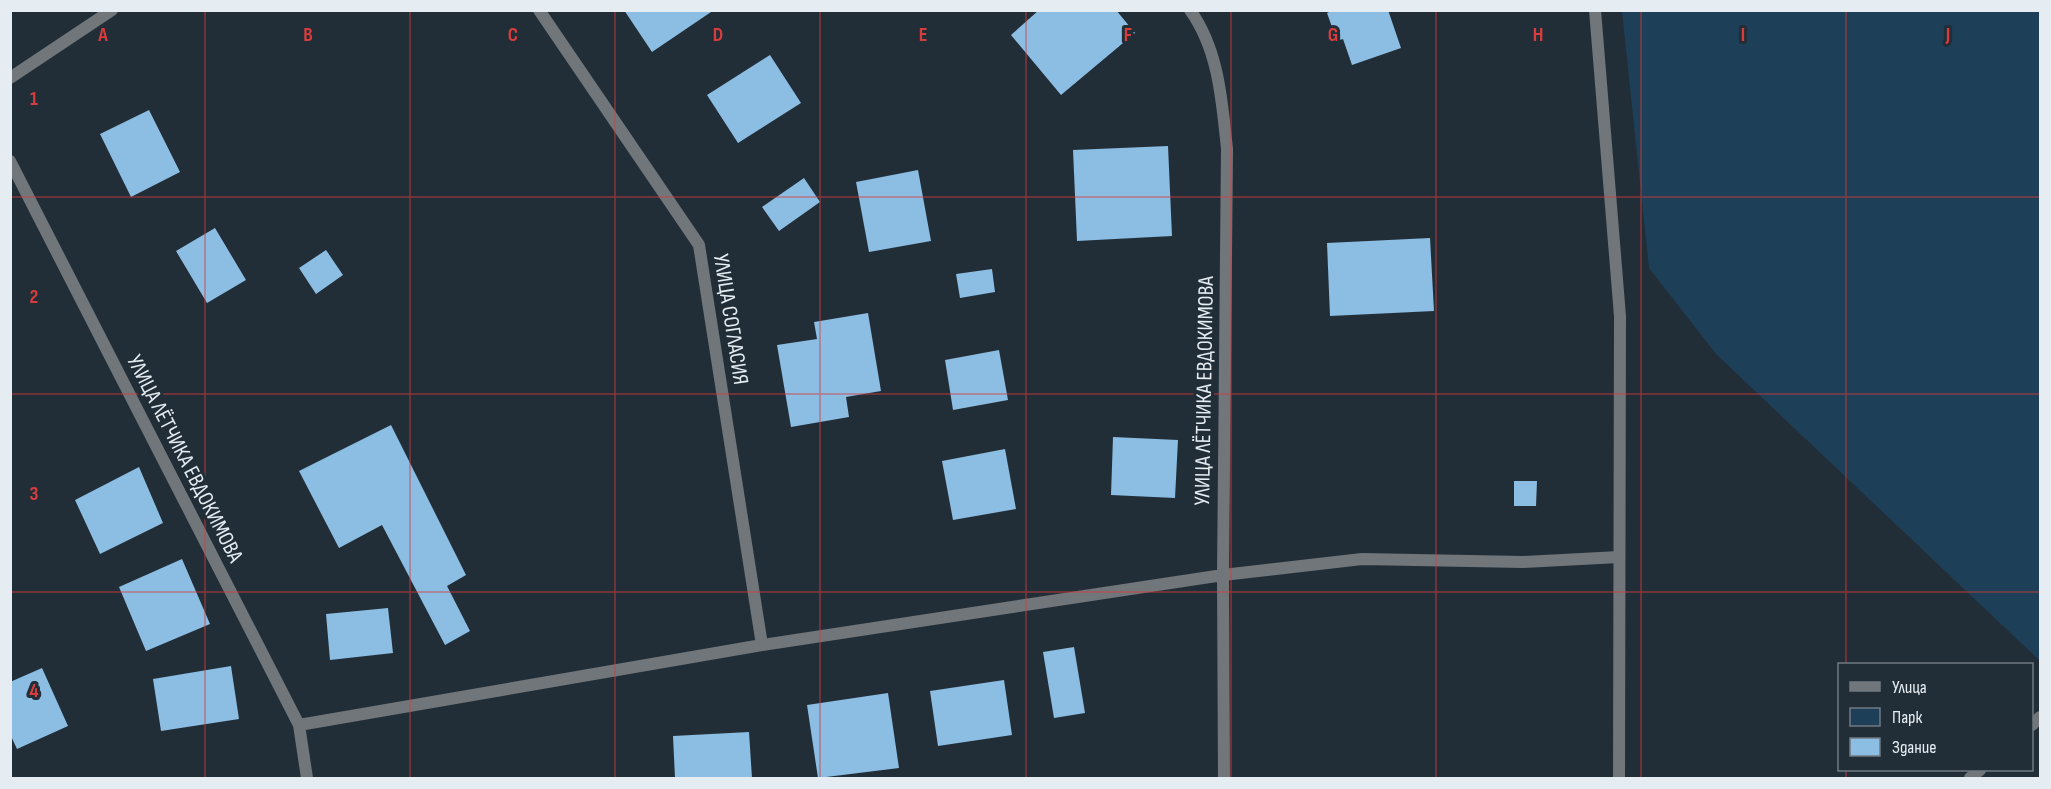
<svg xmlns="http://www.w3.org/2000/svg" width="2051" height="789" font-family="'Sofia Sans Condensed',sans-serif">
<rect width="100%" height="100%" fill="#222e37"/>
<path fill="#1e3f58" d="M1622,11H2040V661L1716,354L1649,268Z"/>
<path fill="#8cbde3" d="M624,10H714L652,52Z
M1039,10H1116L1135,33L1061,95L1011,35Z
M1333,10H1388L1401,48L1352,65L1343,39L1337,41L1327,13Z
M770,55L801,103L738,143L707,95Z
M149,110L180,172L131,197L100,134Z
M1168,146L1172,236L1077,241L1073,150Z
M918,170L931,241L869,252L856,182Z
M804,178L820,202L779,231L762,207Z
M215,228L246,280L207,303L176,251Z
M1430,238L1434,311L1330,316L1327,243Z
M326,250L343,275L316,294L299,268Z
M992,269L995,292L960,298L956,274Z
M868,313L881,391L846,397L849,417L791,427L777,345L817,339L814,322Z
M999,350L1008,400L953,410L945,360Z
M391,425L466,575L447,586L470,631L445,645L382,525L339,548L299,471Z
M1113,437L1178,440L1175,498L1111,495Z
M1005,449L1016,509L953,520L942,461Z
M139,467L163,523L100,554L75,500Z
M1514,481H1537L1536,506H1514Z
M182,559L210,624L146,651L119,587Z
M388,608L393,653L330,660L326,614Z
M1074,647L1085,713L1054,718L1043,652Z
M231,666L239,719L161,731L153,679Z
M42,668L68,726L17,749L10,734V682Z
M1004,680L1012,735L938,746L930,691Z
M888,693L899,768L818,778L807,705Z
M749,732L752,778H675L673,736Z"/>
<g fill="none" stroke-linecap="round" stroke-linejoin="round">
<path stroke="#70767a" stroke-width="12" d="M539,10L699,245L762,645
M1190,10C1219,50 1222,102 1227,149L1223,575L1224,778
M10,78L112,10
M10,161L299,725L307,778
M299,725L762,645L1223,575L1362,559L1523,562L1619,557"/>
<path stroke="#70767a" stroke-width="12" d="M2032,725L2040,717
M1970,778L1980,770"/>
<path stroke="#70767a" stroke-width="12" d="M1595,10L1620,316L1619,778"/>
</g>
<path fill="none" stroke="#d83c3c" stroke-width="1.5" stroke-opacity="0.55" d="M205,10V778M410,10V778M615,10V778M820,10V778M1026,10V778M1231,10V778M1436,10V778M1641,10V778M1846,10V664M10,197H2040M10,394H2040M10,592H2040M1846,770V778"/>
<g text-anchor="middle" stroke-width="6" stroke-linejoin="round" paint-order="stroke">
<g font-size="22" fill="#e5edf3" stroke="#222e37">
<text transform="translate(732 319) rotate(81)" y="8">УЛИЦА СОГЛАСИЯ</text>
<text transform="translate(1203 391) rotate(-89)" y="8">УЛИЦА ЛЁТЧИКА ЕВДОКИМОВА</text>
<text transform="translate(186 458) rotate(63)" y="8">УЛИЦА ЛЁТЧИКА ЕВДОКИМОВА</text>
</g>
</g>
<g font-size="20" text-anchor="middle" font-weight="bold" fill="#d83c3c" stroke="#222e37" stroke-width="6" stroke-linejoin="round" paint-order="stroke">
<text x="103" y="41">A</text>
<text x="308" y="41">B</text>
<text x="513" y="41">C</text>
<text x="718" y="41">D</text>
<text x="923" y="41">E</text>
<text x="1128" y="41">F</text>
<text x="1333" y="41">G</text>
<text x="1538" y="41">H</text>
<text x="1743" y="41">I</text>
<text x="1948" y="41">J</text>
<text x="34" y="105">1</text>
<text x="34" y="303">2</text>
<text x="34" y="500">3</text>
<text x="34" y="697">4</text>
</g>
<rect width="2051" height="789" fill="none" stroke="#e5edf3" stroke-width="24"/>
<rect x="1838" y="663" width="195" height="108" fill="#222e37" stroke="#707a82" stroke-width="1.5"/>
<rect x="1850" y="682" width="30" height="9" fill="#70767a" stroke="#707a82" stroke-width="1.5"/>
<text x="1892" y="693" font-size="18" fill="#e5edf3">Улица</text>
<rect x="1850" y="708" width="30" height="18" fill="#1e3f58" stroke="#707a82" stroke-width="1.5"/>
<text x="1892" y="723" font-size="18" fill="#e5edf3">Парк</text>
<rect x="1850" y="738" width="30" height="18" fill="#8cbde3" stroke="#707a82" stroke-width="1.5"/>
<text x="1892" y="753" font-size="18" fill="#e5edf3">Здание</text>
</svg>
